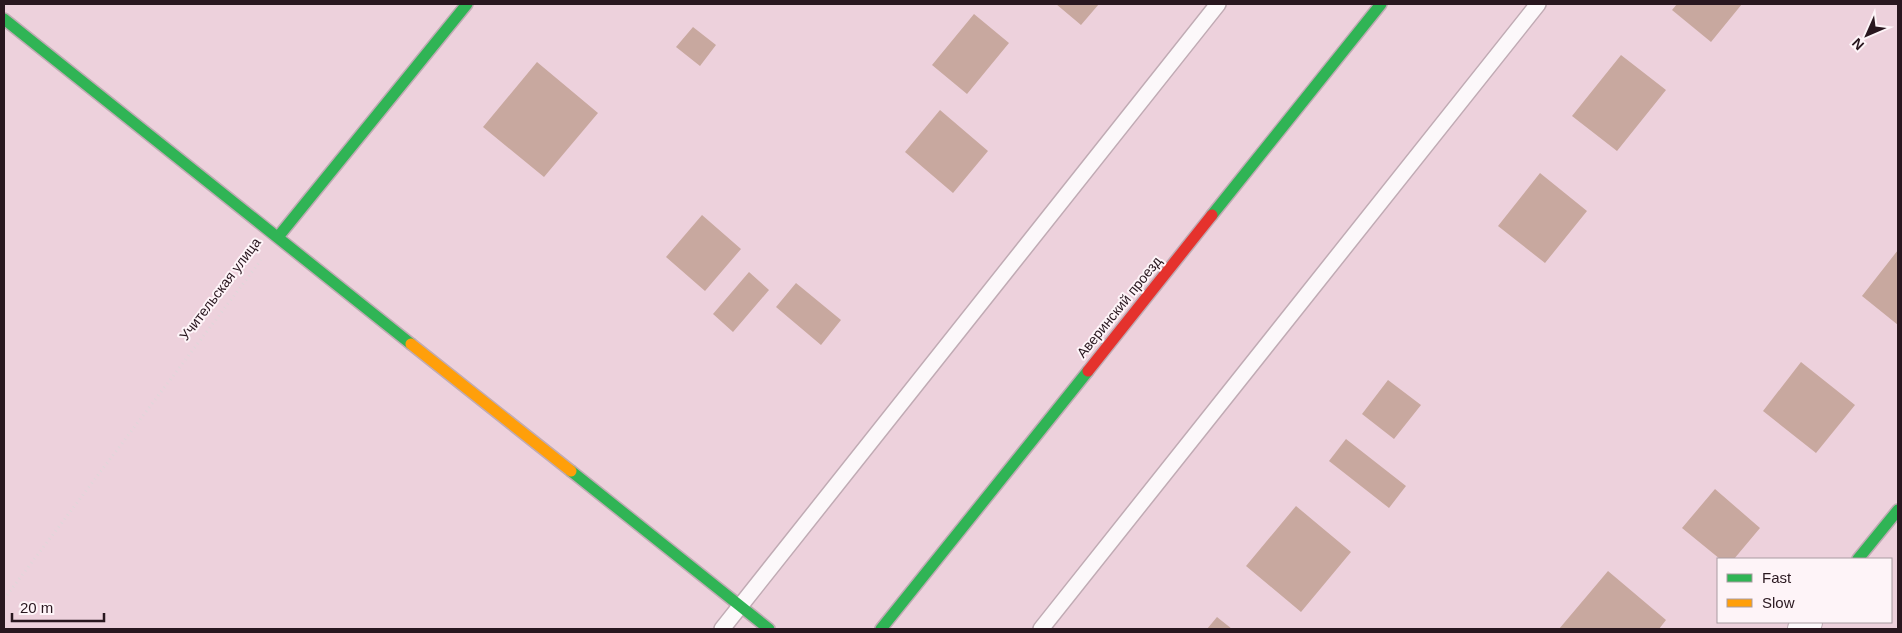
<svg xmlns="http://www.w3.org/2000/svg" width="1902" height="633" font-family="Arial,sans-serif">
<rect width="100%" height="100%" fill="#edd1dc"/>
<path fill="#c8a89f" d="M1056,4H1099L1081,25Z
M1677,4H1742L1711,42L1672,10Z
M974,14L1009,43L967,94L932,65Z
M693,27L716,45L700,66L676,47Z
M1621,55L1666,90L1617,151L1572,116Z
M537,62L598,113L544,177L483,127Z
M940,110L988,151L953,193L905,152Z
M1540,173L1587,211L1545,263L1498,226Z
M702,215L741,249L705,291L666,257Z
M1898,250V325L1862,296Z
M749,272L769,290L733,332L713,314Z
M796,283L841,320L821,345L776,307Z
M1801,362L1855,405L1816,453L1763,411Z
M1388,380L1421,405L1394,439L1362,414Z
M1346,439L1406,486L1389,508L1329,461Z
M1715,489L1760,528L1734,559H1720L1682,528Z
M1296,506L1351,552L1301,612L1246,566Z
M1608,571L1666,620L1659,629H1559Z
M1217,617L1232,629H1207Z"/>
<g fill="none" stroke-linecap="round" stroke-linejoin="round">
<defs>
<path id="lane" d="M722,629L1218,4
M1041,629L1538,4"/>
<path id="street" d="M1802,629L1808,622"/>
<path id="fast" d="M4,19L411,344
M1212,215L1381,4
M278,237L467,4
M571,471L769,629
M1858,559L1898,510
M881,629L1088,371"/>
<path id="slow" d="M411,344L571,471"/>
<path id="jam" d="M1088,371L1212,215"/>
</defs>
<use href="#lane" stroke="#c0abb4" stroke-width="18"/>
<use href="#street" stroke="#c0abb4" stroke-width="30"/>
<use href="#fast" stroke="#c0abb4" stroke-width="14"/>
<use href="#slow" stroke="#c0abb4" stroke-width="14"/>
<use href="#jam" stroke="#c0abb4" stroke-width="14"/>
<path stroke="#e0d7da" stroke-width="3" stroke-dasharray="1 4" stroke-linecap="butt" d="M4,599L261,260"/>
<use href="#lane" stroke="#fcf8fa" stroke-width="15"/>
<use href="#street" stroke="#fcf8fa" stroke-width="28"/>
<use href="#fast" stroke="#30b455" stroke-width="11"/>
<use href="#slow" stroke="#ff9f0a" stroke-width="11"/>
<use href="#jam" stroke="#e5322d" stroke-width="11"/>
</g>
<g text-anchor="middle" stroke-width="4" stroke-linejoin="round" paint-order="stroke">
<g font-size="14" fill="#29171f" stroke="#fef4f8">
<text transform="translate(220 289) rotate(-53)" y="5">Учительская улица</text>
<text transform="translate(1119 307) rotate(-51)" y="5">Аверинский проезд</text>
</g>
</g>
<rect width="1902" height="633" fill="none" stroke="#29171f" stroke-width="10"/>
<rect x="1717" y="558" width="175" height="65" fill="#fef4f8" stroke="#a99ca1"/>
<rect x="1727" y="574" width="25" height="8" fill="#30b455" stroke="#a99ca1"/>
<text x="1762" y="583" font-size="15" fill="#29171f">Fast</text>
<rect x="1727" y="599" width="25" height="8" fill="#ff9f0a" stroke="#a99ca1"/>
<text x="1762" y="608" font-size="15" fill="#29171f">Slow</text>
<g transform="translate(1867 35) rotate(225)" stroke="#fef4f8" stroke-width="4" paint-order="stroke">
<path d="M0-4L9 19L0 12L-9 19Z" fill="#29171f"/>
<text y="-8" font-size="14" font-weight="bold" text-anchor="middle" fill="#29171f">N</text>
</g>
<path d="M12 613v8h92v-8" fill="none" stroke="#29171f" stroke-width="2.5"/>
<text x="20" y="613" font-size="15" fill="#29171f" stroke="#fef4f8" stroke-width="4" paint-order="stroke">20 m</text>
</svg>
